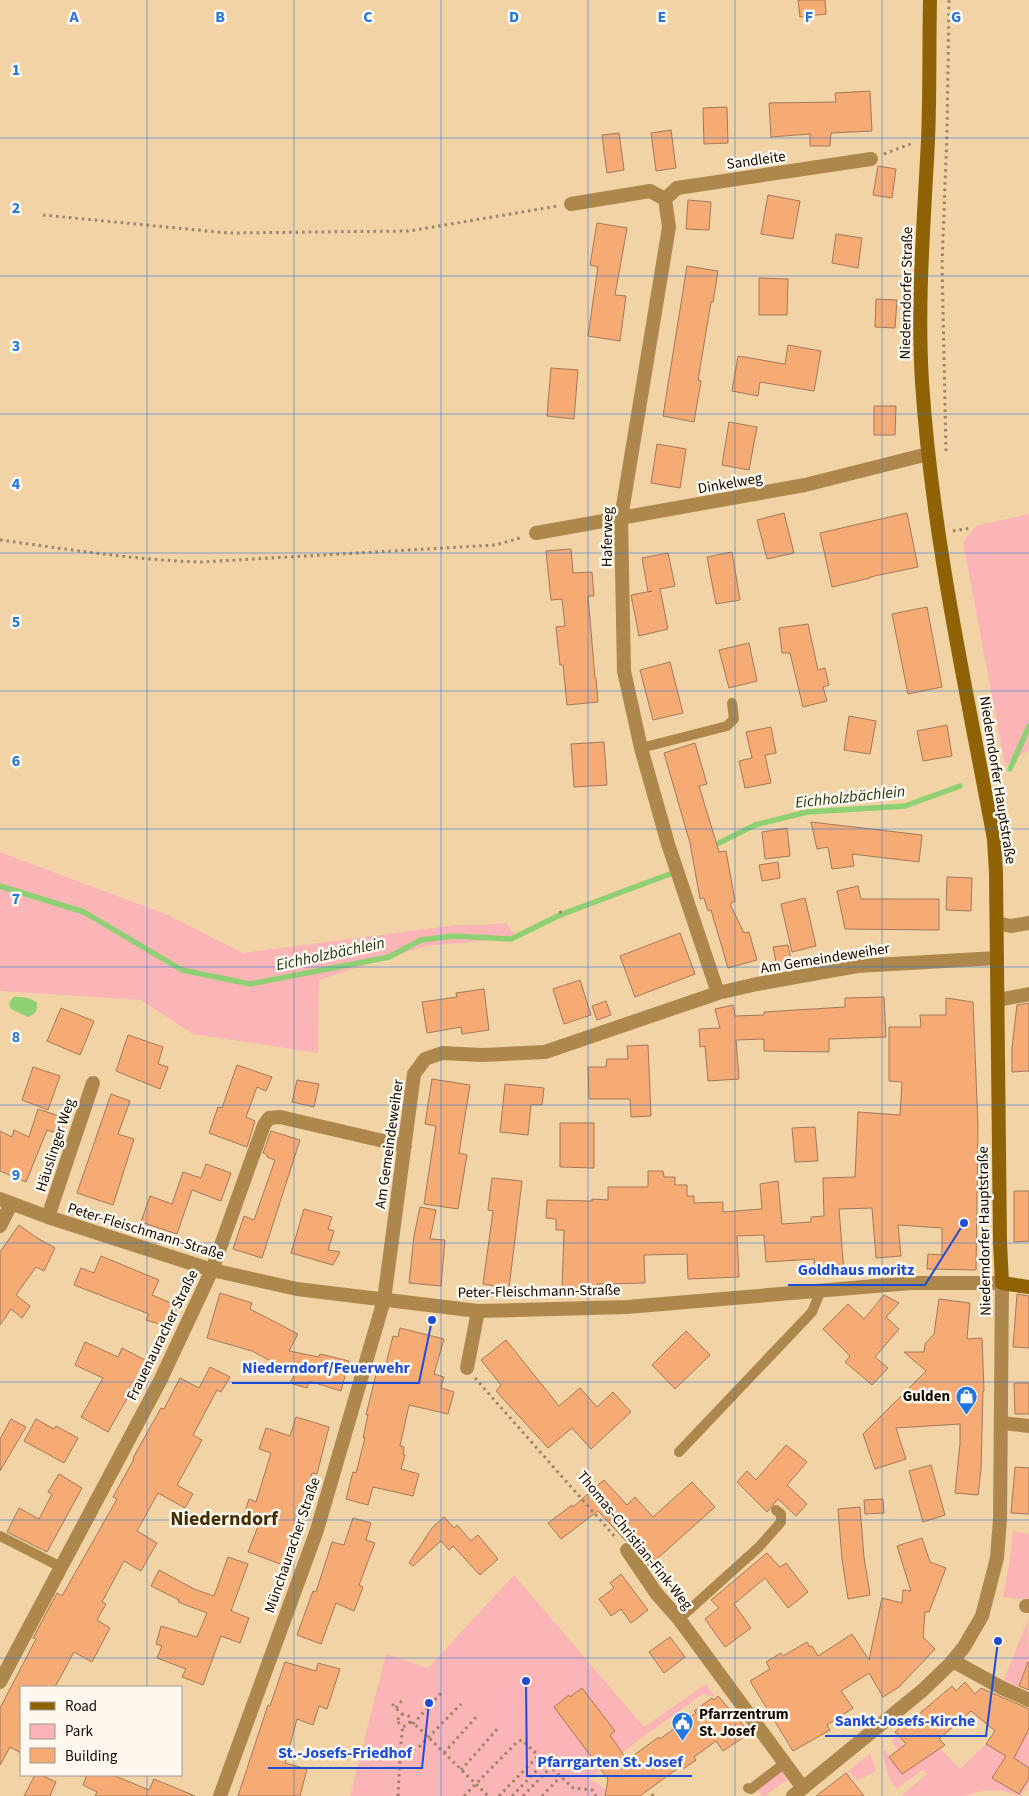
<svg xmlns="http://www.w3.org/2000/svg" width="1029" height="1796" font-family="'Source Sans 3',sans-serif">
<rect width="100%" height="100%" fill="#f2d3a6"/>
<path fill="#fbb5b7" d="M1029,514V750L1005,766L963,542L976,526Z
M0,852L168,915L243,953L457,925H479L507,923L514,935L482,941L427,946L389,957L319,980L318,1053L193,1034L141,1000L0,991Z
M1013,1531L1029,1534V1600L1003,1597L1010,1560Z
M514,1575L644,1727L706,1684L715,1697L703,1694L640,1739L590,1779L606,1789L605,1796H350L386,1654L428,1668Z
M1028,1619L1029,1659L1018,1687L1003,1682Z
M1029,1729V1768L1007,1754L993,1778L1018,1794L1029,1778V1784L1021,1796L1000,1790L981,1791L964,1796H901L927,1774L923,1770L896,1789C887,1778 885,1765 883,1752L885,1750L902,1774L910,1768L894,1745L892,1740L896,1737L912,1755L940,1748L960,1769L986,1744L1000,1752Z
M870,1753L876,1771L857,1781L850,1772L846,1773Z
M781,1771L785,1772L787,1780L765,1796H762L757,1788Z"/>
<path fill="#90d074" d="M13,997C23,997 30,997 37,1003C38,1010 35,1015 28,1017L11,1009L9,1004Z"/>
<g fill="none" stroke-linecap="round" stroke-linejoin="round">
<path stroke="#90d074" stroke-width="5.5" d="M1010,769L1029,726
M711,847L755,825L807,812L905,806L960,786
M0,886L84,912L182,970L250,984L389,957L421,940L454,936L511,939L560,915L670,874"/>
</g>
<path fill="#f6ab75" stroke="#a2785a" d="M798,0H825L826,14L800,17Z
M870,91L872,131L831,133L830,146H810V134L771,137L769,103L836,102L835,93Z
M727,107L728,143L704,144L703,108Z
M671,130L676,168L656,171L651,133Z
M619,133L624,170L607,173L602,135Z
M878,166L896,169L892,198L873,195Z
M768,195L800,201L793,239L761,234Z
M688,200L711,202L709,230L686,229Z
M597,223L627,228L615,295L626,296L620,341L588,336L598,267L590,265Z
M836,234L862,238L858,268L832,263Z
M687,266L718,271L713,302H711L698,380L701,381L694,422L663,416Z
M759,278L788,279L787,315H759Z
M876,299L897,300L895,328L875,327Z
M788,345L821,351L814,391L760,382L758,396L732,391L738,356L785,364Z
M551,368L578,370L574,419L547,416Z
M874,406H896L895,435H874Z
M729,422L757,427L749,470L722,465Z
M657,444L686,449L680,488L651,483Z
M784,513L794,553L767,559L757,520Z
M907,513L918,567L870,577V578L832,587L820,533Z
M571,549L573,573L592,572L594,596H588L595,678H596L598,702L567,705L563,665H560L556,627L565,626L562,599L551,600L546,551Z
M732,552L740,600L716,604L707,557Z
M668,553L675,586L660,589L668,629L639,636L631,595L652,591L648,592L642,558Z
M927,607L942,687L908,694L892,614Z
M808,624L818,670L825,668L829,685L823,687L827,701L803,707L790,653H782L779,628Z
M749,643L757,681L729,688L719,650Z
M670,662L683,713L653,720L640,670Z
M849,716L876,721L870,754L844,750Z
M947,725L952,756L923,761L917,731Z
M771,727L776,753L765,755L771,783L745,788L739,761L752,758L746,732Z
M604,742L607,785L574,787L571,744Z
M695,743L707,784L699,786L719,852L726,851L735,901L730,904L744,933L749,932L757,960L728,968L711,910L708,911L704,898L700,899L690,843L664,753Z
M811,822L922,835L919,862L852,854L854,866L832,869L828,847L817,849Z
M787,828L790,856L765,859L762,832Z
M778,862L780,878L762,881L759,865Z
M947,877L972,878L971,911L946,910Z
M858,886L861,899H939V930L845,929L837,891Z
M805,898L816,946L792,952L781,904Z
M680,933L695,974L635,997L620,956Z
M788,945L792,964L777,967L773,947Z
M580,980L591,1015L564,1024L553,989Z
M484,989L489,1030L462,1034L461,1027L427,1033L422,1002L457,997L456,993Z
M884,997L886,1037L829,1039V1052L764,1051V1039L736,1040L739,1079L708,1081L705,1046L700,1047L699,1029L720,1028L715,1009L733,1005L735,1016L764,1015V1012L845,1007V998Z
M946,998L973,1002L978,1126L976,1270L927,1269L928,1254L942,1255V1228L898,1225L901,1256L876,1258L872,1208L839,1209L844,1272L815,1274L814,1259L766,1262L764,1235L737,1236L739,1277L688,1279L687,1254L644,1255L645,1283L597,1284V1292L562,1290L564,1230H556V1219L546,1218L547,1200L592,1201V1199L608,1200V1187H648V1171H663L664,1177H675V1185H687V1196H694V1203L723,1202V1212L762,1209L760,1184L778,1181L782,1224L811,1222V1217L824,1216L823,1178L855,1177L858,1112L900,1115L902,1082L889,1081V1027H921L920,1015H946Z
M606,1001L611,1015L597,1020L592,1006Z
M1029,1003V1071L1012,1072V1048L1017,1005Z
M61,1008L94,1021L80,1055L47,1041Z
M128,1035L163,1047L158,1064L168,1067L160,1089L116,1071Z
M648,1045L651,1116L631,1117L630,1099H589L588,1067H606L607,1059H628L627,1046Z
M237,1065L272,1077L266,1091L257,1087L246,1117L255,1121L247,1147L209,1133L218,1107L222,1108Z
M33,1067L60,1076L48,1110L22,1100Z
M432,1079L470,1085L459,1153L467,1155L458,1209L424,1204L436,1126L425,1124Z
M297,1080L319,1084L314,1107L292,1102Z
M505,1084L544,1088L542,1105H531L528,1135L500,1132Z
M111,1094L130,1101L118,1134L134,1139L113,1205L77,1193Z
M38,1109L65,1118L60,1134L47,1130L26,1182L0,1171V1131L12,1137L14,1130L29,1137Z
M560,1123H594V1168L560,1167Z
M815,1127L818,1161L795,1162L792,1128Z
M271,1131L300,1140L262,1258L233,1249L244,1216L254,1220L275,1160L267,1157V1154L263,1153Z
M206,1164L231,1173L221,1201L192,1190L177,1234L141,1222L150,1196L172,1204L183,1172L201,1178Z
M492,1178L522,1181L509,1288L483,1284L493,1211L488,1210Z
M1014,1191H1029V1241L1014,1242Z
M420,1207L436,1210L430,1239L445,1240L441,1286L409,1283L414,1236Z
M304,1209L332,1217L328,1229L334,1231L328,1250L340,1252L333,1265L291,1253Z
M19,1225L37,1238L55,1248L44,1271L36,1267L16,1295L30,1306L22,1318L11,1309L0,1325V1252Z
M101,1256L159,1280L152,1295L178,1306L169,1327L146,1320L149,1314L74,1285L81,1268L94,1273Z
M220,1293L252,1303L250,1309L298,1334L289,1351L319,1357L320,1354L349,1361L341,1391L309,1381L307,1388L290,1383L295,1374L252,1351L207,1338Z
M1017,1294L1029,1296V1348L1013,1347Z
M884,1295L899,1303L886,1317L899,1329L875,1357L888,1368L872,1385L845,1362L850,1356L823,1329L848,1304L864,1319Z
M939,1299L970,1303L967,1339L982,1338L984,1391H983L981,1469L978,1495L955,1493L960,1444V1424L896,1428L906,1459L875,1469L863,1434L926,1371L904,1352H924L925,1344L934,1334Z
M400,1328L444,1339L434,1374L444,1377L441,1388L454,1392L448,1414L409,1405L400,1446L404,1447L403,1454L405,1455L401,1469L419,1474L413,1496L373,1487L368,1505L346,1499L353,1472L356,1473L365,1438H363L368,1415H366L378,1366L385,1368L393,1336L398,1337Z
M686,1331L710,1355L675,1389L652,1365Z
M506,1340L559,1406L580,1388L597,1407L613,1392L631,1412L591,1449L572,1428L548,1448L496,1391L501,1385L481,1360Z
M85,1342L118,1357L122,1348L149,1362L136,1387L134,1386L108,1432L81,1417L103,1378L75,1365Z
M210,1367L230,1377L221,1392L217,1390L193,1435L202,1440L177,1485L193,1494L185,1508L158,1493L137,1531L157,1543L141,1571L124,1561L102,1602L106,1604L97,1620L110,1628L92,1662L74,1652L55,1687H21V1753L10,1747L0,1765V1708L36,1639L33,1638L57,1593L62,1596L117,1499L113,1497L134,1459L133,1458L161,1408L164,1409L180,1378L199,1388Z
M1014,1383H1029V1414H1015Z
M296,1417L329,1427L317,1474L312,1473L293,1533L299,1535L290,1559L285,1557L283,1565L248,1552L260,1521L244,1515L249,1499L256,1502L271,1453L259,1449L266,1428L290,1436Z
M11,1419L26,1427L0,1471V1439Z
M36,1419L54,1429L56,1426L78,1438L64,1463L24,1441Z
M786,1445L807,1462L787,1485L807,1504L796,1516L778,1499L767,1512L737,1482L747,1471L756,1480Z
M931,1465L945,1515L923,1522L909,1471Z
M1015,1467L1029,1468V1514L1011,1513Z
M59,1474L82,1488L47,1552L7,1532L19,1508L39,1519L52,1494L48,1492Z
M604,1480L627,1505L635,1497L653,1517L692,1482L715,1507L649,1566L634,1545L626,1541L598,1511L561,1539L548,1523L572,1505L573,1507Z
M883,1499L884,1513L865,1514L864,1500Z
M860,1507L864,1557L870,1595L848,1599L842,1559L838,1509Z
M444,1517L454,1528L457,1525L471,1541L478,1535L498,1559L480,1575L453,1546L449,1550L441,1541L413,1566L409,1563L432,1528Z
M353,1518L371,1523L366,1540L375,1543L359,1585L363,1587L354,1611L336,1603L321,1644L297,1635L313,1591L316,1592L332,1542L344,1545Z
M922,1538L930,1562L946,1568L929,1612H925L923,1637L935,1649L899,1687L883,1697L869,1673L841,1691L853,1708L827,1725L830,1730L793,1751L750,1681L770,1669L766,1662L781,1653L783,1656L807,1642L810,1647L812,1646L818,1656L852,1634L869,1660L882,1598L902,1603L903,1590L911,1591L897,1546Z
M767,1553L780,1567L786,1563L808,1592L788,1608L765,1578L734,1604L751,1628L725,1647L705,1619L719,1608L711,1600Z
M228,1557L248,1564L231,1611L249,1618L240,1643L221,1636L203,1685L182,1677L186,1669L157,1658L162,1646L156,1644L161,1626L197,1637L207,1613L178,1602L179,1600L151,1586L159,1570L194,1589L214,1596Z
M621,1574L648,1610L631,1623L621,1609L611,1616L599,1599L614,1588L610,1583Z
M670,1637L685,1657L664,1673L649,1652Z
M285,1662L316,1671L318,1663L340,1669L327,1709L319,1706L313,1725L297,1719L285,1763L307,1769L300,1796H238L268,1705L270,1706Z
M1028,1662H1029V1690L1019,1686Z
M965,1682L975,1694L981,1688L1029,1709V1729L1014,1758L1029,1768V1778L1019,1794L992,1778L1006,1756L986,1744L995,1731L971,1711L939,1739L945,1745L902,1774L889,1757L906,1744L895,1732L910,1718L912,1720L952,1686L956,1691Z
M582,1688L615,1731L610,1735L627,1760L659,1737L660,1739L696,1713L694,1711L712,1698L714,1700L718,1696L750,1733L723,1751L716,1741L694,1757L696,1760L683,1769L681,1766L640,1796H605L608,1779L554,1707L569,1695L570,1697Z
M846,1773L864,1796H816Z
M35,1775H41L56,1782L50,1796H24Z
M87,1775H113L149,1790L154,1779L195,1796H95L97,1792L83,1785Z"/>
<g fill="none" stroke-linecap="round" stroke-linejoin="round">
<path stroke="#9b8465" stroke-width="3" stroke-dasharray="2.5 4" stroke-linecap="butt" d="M884,154L913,143
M43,215L229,233L409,231L558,206
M946,451L942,264L947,133L949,0
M953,531L971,528
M0,540C67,549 133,560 201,562L496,545L523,537
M560,911L563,917
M475,1378L617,1539
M392,1704L403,1715
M396,1708L404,1698
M398 1720a6 6 0 1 1 12 0a6 6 0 1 1-12 0Z
M410,1722L418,1727L488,1796
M413,1724L443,1691
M400,1751L412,1750L420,1746L461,1704
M444,1753L477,1716
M461,1770L499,1727
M652,1794L653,1796
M398,1796L401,1742L403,1726
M464,1796L517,1742L522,1740L573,1788L592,1790L596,1796
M499,1796L538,1756
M512,1796L545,1762
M523,1796L551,1767
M542,1796L560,1777"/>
<path stroke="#ae874c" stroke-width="10" d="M641,748L727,726L734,719L732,703
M679,1452L812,1312L821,1290
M0,1536L61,1567
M679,1619L759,1547L781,1522V1514L776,1510
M748,1788L751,1789L785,1763"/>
<path stroke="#ae874c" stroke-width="14" d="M665,199L669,227L621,518L624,671L641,748L668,844L718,993
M571,204L650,191L665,199L677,188L871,159
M536,533L805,485L928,454
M997,923L1011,926L1029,923
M998,1000L1029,994
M48,1217L93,1083
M0,1226L11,1204
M467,1368L478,1311
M1002,1423L1029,1426
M627,1550L656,1593L679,1619L803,1788
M1026,1606H1029
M953,1661L1002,1688L1029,1700
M0,1682L160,1381L212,1270L264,1125L269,1118L280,1117L405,1146
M220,1796L317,1530L384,1300L414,1074L425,1059L442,1053L482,1055L545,1052L718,993L757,984L857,966L997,958"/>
<path stroke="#ae874c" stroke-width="14" d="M0,1199L48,1217L212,1270L297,1289L478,1311L627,1307L911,1283H1002L1000,1519L997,1558L982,1616L964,1647L950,1664L923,1690L793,1796"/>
<path stroke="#8f6205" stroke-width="14" d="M930,0C929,47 930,94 928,140C924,221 917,302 922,382C932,536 966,688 994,839L996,873L1000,1242L1002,1283L1029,1287"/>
</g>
<path fill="none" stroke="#2377e2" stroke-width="1" stroke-opacity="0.55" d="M147,0V1687M294,0V1796M441,0V1796M588,0V1796M735,0V1796M882,0V1796M0,138H1029M0,276H1029M0,414H1029M0,553H1029M0,691H1029M0,829H1029M0,967H1029M0,1105H1029M0,1243H1029M0,1382H1029M0,1520H1029M0,1658H1029M147,1775V1796"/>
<defs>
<symbol id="shop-pin" viewBox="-11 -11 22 30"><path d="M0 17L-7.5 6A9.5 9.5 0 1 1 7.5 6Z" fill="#2377e2" stroke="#fef8ef"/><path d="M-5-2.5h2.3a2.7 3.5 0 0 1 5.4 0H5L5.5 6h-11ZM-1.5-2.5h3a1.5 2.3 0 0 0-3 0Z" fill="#fff"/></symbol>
<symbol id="civic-pin" viewBox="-11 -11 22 30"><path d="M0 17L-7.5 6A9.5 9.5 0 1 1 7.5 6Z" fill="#2377e2" stroke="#fef8ef"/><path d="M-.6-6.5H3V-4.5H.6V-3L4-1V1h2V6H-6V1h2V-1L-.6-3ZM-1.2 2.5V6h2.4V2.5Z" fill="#fff"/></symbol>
</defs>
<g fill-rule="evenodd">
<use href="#shop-pin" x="954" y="1384" width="25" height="34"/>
<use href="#civic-pin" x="670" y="1710" width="25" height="34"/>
</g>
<g text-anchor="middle" stroke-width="5" stroke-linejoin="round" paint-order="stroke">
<g font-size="15" fill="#130900" stroke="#fef8ef">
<text transform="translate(756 160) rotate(-8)" y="5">Sandleite</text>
<text transform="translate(906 293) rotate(-89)" y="5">Niederndorfer Straße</text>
<text transform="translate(730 483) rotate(-10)" y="5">Dinkelweg</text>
<text transform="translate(607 537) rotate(-89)" y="5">Haferweg</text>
<text transform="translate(998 780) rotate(81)" y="5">Niederndorfer Hauptstraße</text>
<text transform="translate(825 958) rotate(-9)" y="5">Am Gemeindeweiher</text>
<text transform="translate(389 1144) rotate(-82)" y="5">Am Gemeindeweiher</text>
<text transform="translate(55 1145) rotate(-72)" y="5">Häuslinger Weg</text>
<text transform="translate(146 1231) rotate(17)" y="5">Peter-Fleischmann-Straße</text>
<text transform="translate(984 1231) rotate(-91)" y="5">Niederndorfer Hauptstraße</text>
<text transform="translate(539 1291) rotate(-1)" y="5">Peter-Fleischmann-Straße</text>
<text transform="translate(162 1335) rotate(-64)" y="5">Frauenauracher Straße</text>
<text transform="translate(635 1540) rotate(51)" y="5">Thomas-Christian-Fink-Weg</text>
<text transform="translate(292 1545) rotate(-71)" y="5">Münchauracher Straße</text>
</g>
<g font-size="15" font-weight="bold" fill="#130900" stroke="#fef8ef" text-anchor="end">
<text x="950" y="1401">Gulden</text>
<text x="699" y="1719" text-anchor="start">Pfarrzentrum<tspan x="699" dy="17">St. Josef</tspan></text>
</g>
<g font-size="16" font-style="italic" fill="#1d3611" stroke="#fef8ef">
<text transform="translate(850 796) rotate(-6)" y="6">Eichholzbächlein</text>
<text transform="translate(330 953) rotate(-12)" y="6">Eichholzbächlein</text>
</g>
<g font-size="20" font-weight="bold" fill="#462d00" stroke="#fef8ef">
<text x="224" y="1525">Niederndorf</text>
</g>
</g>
<g font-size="16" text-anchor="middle" font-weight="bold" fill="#2377e2" stroke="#fef8ef" stroke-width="5" stroke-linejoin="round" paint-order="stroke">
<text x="74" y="22">A</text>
<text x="220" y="22">B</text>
<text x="368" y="22">C</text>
<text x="514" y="22">D</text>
<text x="662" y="22">E</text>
<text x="809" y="22">F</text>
<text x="956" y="22">G</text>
<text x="16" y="75">1</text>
<text x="16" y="213">2</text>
<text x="16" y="351">3</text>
<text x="16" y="489">4</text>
<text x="16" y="627">5</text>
<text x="16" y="766">6</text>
<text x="16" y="904">7</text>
<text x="16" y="1042">8</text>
<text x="16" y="1180">9</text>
</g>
<path fill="none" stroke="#1d4ed8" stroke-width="2" d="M964 1223L925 1285H788M432 1320L419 1383H232M998 1641L986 1736H825M429 1703L422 1768H268M526 1681L527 1776H692"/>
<g fill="#1d4ed8" stroke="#fef8ef" stroke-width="2">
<circle cx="964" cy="1223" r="5"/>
<circle cx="432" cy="1320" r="5"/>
<circle cx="998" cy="1641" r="5"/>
<circle cx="429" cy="1703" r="5"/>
<circle cx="526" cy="1681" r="5"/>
</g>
<g font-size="16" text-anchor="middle" font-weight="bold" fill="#1d4ed8" stroke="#fef8ef" stroke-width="5" stroke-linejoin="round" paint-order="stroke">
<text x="856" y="1275">Goldhaus moritz</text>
<text x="326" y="1373">Niederndorf/Feuerwehr</text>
<text x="905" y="1726">Sankt-Josefs-Kirche</text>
<text x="345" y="1758">St.-Josefs-Friedhof</text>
<text x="610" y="1767">Pfarrgarten St. Josef</text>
</g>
<rect x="20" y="1686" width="162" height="90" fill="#fef8ef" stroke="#a0988f"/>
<rect x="30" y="1702" width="25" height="8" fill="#8f6205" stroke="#a0988f"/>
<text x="65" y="1711" font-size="15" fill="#130900">Road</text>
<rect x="30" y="1724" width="25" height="15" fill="#fbb5b7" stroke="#a0988f"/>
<text x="65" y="1736" font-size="15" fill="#130900">Park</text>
<rect x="30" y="1748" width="25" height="15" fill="#f6ab75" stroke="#a0988f"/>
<text x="65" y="1761" font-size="15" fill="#130900">Building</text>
</svg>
